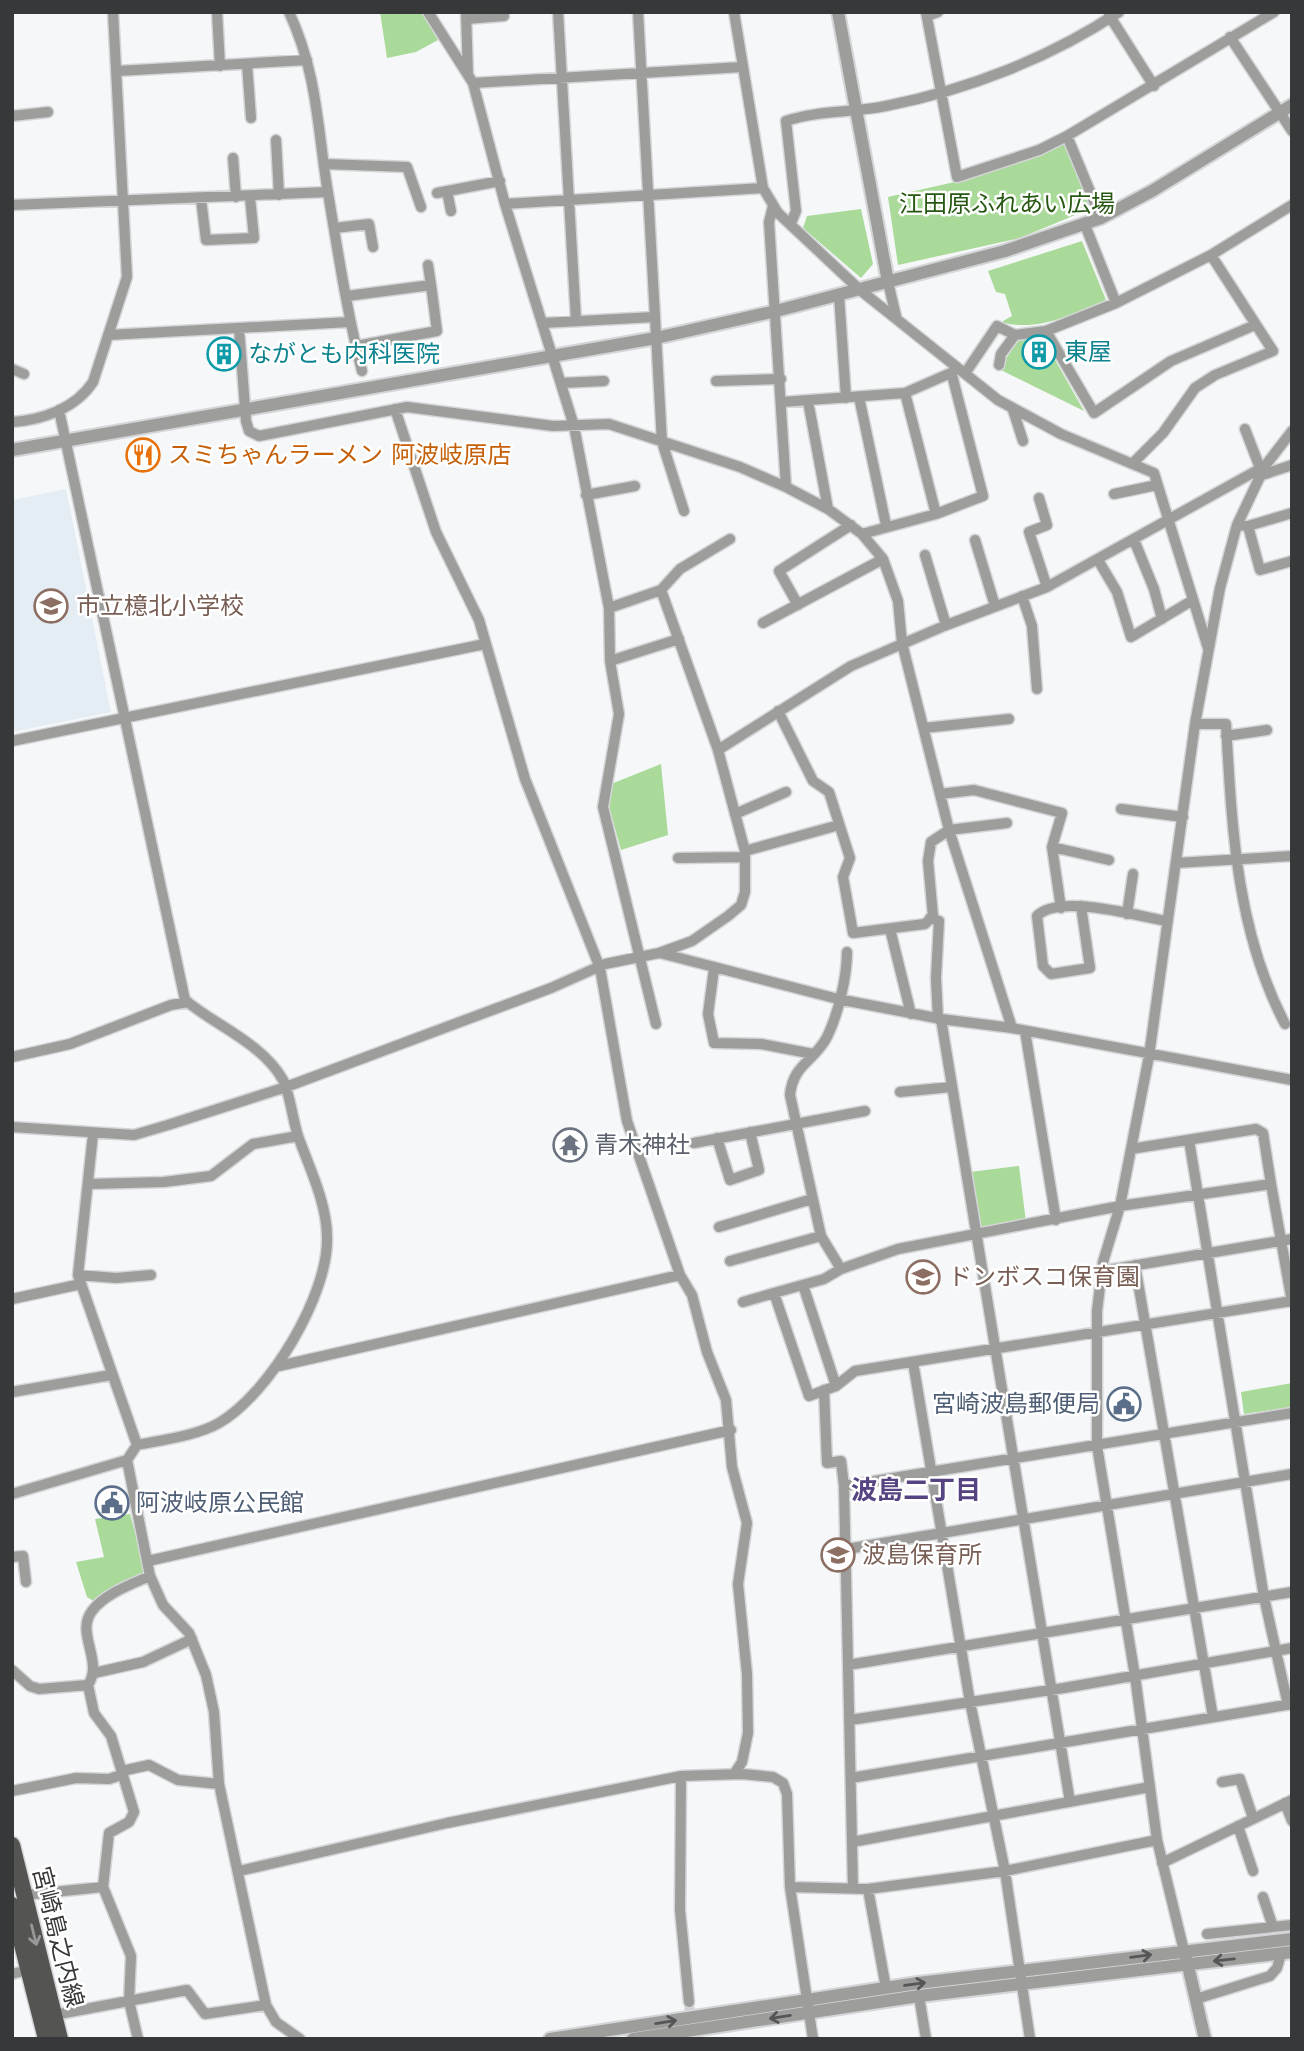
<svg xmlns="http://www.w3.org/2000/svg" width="1304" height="2051" font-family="'Work Sans','Noto Sans JP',sans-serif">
<rect width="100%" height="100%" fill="#f5f7f9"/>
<path fill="#e5edf4" d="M66,489L111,712L12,732V500Z"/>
<path fill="#a9da99" d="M380,12H422L438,40L416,52L387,58Z
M1064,144L1092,208L1020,238L898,265L888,197L959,181Z
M861,209L873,264L861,278L803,228L807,216Z
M1082,241L1106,300C1071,314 1042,331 1004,323L1003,321L1012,316L1005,294L996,292L988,271Z
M1042,337L1084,411L999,369L1018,341Z
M661,764L668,835L621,850L605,792L611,784Z
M1019,1166L1026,1222L978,1229L970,1172Z
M1292,1383V1407L1244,1414L1241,1392Z
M130,1514L147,1575L105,1591L95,1602L87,1597L76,1562L104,1557L95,1519Z"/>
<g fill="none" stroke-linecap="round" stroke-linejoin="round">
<path stroke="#cfd1d3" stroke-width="10" stroke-dasharray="10 5" stroke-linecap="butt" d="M689,2002L692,2039"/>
<defs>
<path id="minor" d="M217,12L220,66
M289,12C318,75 317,127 328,193C338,252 347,313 362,371
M428,12L473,83L505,204L574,426L609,608L610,661L619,714L603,807L656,1024
M466,12L468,75
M558,12L576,320
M638,12L662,442L684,511
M734,12L763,188L778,213L860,290L998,400L1061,434L1154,473L1208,648
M926,12L957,177L1039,150L1067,136L1274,12
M1109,15L1154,86
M927,16L938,12
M466,19L504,16
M1230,37L1292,131
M247,64L251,118
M118,71L307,60
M473,83L742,67
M12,116L48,112
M1067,136L1101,218
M276,140L279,195
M233,158L236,197
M325,164L407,167L421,207
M447,191L451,211
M437,193L500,181
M201,199L206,240L254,238L250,197
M505,204L763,188
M12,205L328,192
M773,206L769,222L786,487
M791,223L796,211L786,121C819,110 852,113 886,106C967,90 1050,58 1119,12
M1085,225L1116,303
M335,228L369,224L373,247
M428,265L431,285
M888,282L896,316
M839,295L846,398
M347,296L431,285L437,331L356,346
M543,323L654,317
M239,328L246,421L249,431L259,436L407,407L553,426L609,424L740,467L786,487L828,509L862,534L883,559L898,601L902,643L949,830L1012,1028
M1046,331L1094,413L1171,361L1255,325
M108,335L350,322
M999,365L1001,354L1015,335
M12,369L24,374
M966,372L997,326L1015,335L1046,331L1116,303L1211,255L1292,205
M716,381L781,379
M561,383L604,381
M905,393L936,514
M859,397L886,525
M808,401L828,509
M782,402L905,393L953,372
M395,409L436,532L479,620L525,779L600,968L627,1121L680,1275L692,1295L707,1352L726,1400L732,1467L747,1523L738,1584L747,1674L748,1733L742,1762L734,1774
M59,410L185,1000C216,1026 262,1043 283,1080C289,1090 293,1121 298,1136C309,1167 327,1203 327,1237C329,1295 269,1394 219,1423C196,1436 162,1440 137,1445
M1013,410L1023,441
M12,422C43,420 76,408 93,382L127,277L113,12
M1245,429L1260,468
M1132,464L1163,433L1195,388L1215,375L1273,351L1211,255
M1262,475L1292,465
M1114,494L1157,485
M586,495L635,486
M1039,498L1047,525L1029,532L1047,587
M1237,525L1248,526L1260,570L1292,561
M1248,526L1292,513
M862,534L936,514L983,496L952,375
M975,540L995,606
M1134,540L1154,589L1162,619
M925,555L946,625
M1098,560L1117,592L1131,637L1193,600
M661,590L680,569L730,539
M1022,596L1032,626L1037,689
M798,605L779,571L851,525
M763,623L883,559
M610,661L679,639
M778,711L813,781L829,792L850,858L843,877L853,933L925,924L933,916L928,861L931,842L949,830L1007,823
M1195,724H1226C1232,828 1236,930 1285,1024
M924,728L1009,719
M1226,736L1267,730
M12,741L485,644
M718,750L851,666L944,626L1047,587L1265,466
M940,794L974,790L1062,813L1052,847L1061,908
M1121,809L1183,817
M735,814L786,792
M1052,847L1109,860
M745,851L839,825
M678,858L743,857
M1176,863L1292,856
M1081,906L1090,968L1051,974L1043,966L1037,916C1059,893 1137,916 1167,921
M1127,914L1133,874
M930,918L939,921L936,978L938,1019
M890,929L911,1014
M660,953L838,999L941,1019L1012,1028L1292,1080
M714,969L708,1014L714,1043L761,1044L813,1054
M941,1019L1070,1802
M1025,1031L1056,1220
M12,1057L70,1044L171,1005L188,1002
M900,1092L951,1087
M12,1127L134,1135L168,1125L286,1087L551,988L605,964L659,953L692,941L728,916L741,905L745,892V851L718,750L661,590L609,608
M717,1138L730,1180L759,1170L750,1132
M1189,1140L1264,1597L1288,1705
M694,1143L865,1111
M1131,1149L1256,1129L1263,1133L1271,1184
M90,1184L164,1182L211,1176L253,1144L298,1136
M719,1227L812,1199
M730,1261L821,1236
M1135,1265L1213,1717
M841,1269L821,1236L790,1095C793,1064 814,1062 827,1037C838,1015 847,977 847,952
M1102,1271L1292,1239
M78,1275L116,1278L151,1275
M803,1285L836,1386
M774,1293L824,1279L841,1269L898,1249L1120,1206L1271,1184L1292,1302
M12,1299L81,1284
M743,1302L774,1293L809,1396L836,1386L855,1371L1292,1301
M913,1362L970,1702L1005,1871L1030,2039
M279,1366L680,1275
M824,1390L827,1463L841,1461L844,1486
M12,1392L111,1375
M127,1460L150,1576L163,1605L189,1633L206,1675L214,1712L219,1784L266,2005L276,2022L300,2039
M12,1494L127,1460L137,1445L78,1275L93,1134
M847,1549L1292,1474
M12,1557L23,1556L26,1582
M148,1561L731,1430
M848,1665L1292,1592
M12,1670L30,1686L39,1689L88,1685
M94,1673L143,1662L192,1639
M850,1720L1064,1688L1292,1648
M122,1771L149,1765L178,1780L219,1784
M681,1776L680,1910L689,2002
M851,1778L1292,1704
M1222,1782L1240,1779L1253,1818
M12,1791L76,1778L109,1779L121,1775
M1285,1803L1292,1821
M1238,1826L1253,1871
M852,1842L1150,1787
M1162,1863L1292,1800
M239,1871L447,1823L681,1776L742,1774L773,1777L783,1783L787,1794L790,1887L813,2039
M790,1887L868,1889L1005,1871L1157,1840
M853,1888L844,1486L1292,1413
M868,1889L886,1988
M24,1895L103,1887
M1263,1897L1273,1927
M1207,1934L1292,1925
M1184,1951L1157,1840L1135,1676L1097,1446V1311L1103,1262L1120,1206L1149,1056L1195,724L1220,588L1237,525L1265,466L1292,431
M12,1974L28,1970
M919,1996L926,2039
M1196,1999L1270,1976L1277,1968L1281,1954
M54,2015L187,1990L205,2014L266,2005
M138,2039L129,2001L131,1956L103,1887L109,1833L129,1822L134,1812L111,1736L94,1713L88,1685C104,1661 75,1633 92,1611C104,1594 132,1584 150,1576"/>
<path id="tertiary" d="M838,12L888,282
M12,450L656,338L776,311L1005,251L1101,218L1152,191L1292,105
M1186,1957L1205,2039
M550,2039L918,1983L1292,1939
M633,2039L919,1996L1292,1952"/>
<path id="primary" d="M12,1845L60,2039
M12,1905L46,2039"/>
</defs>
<use href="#minor" stroke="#d3d5d6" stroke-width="13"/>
<use href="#tertiary" stroke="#d3d5d6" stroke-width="16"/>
<use href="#primary" stroke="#d3d5d6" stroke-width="19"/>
<use href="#minor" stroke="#9d9d9c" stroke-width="10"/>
<use href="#tertiary" stroke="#9d9d9c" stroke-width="12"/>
<use href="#primary" stroke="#545453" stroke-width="16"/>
</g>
<defs><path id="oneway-shaft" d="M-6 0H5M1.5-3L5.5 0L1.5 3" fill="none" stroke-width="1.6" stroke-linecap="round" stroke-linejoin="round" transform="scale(1.75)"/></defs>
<use stroke="#989898" href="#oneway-shaft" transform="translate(34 1935) rotate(76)"/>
<g stroke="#565657">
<use href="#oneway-shaft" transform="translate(1141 1956) rotate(-7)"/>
<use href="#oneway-shaft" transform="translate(1224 1960) rotate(174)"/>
<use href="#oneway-shaft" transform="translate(915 1984) rotate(-8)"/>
<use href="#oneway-shaft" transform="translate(780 2017) rotate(171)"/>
<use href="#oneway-shaft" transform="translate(666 2022) rotate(-9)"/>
</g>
<defs>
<symbol id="building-ring" viewBox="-11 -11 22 22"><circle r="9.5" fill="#fff" stroke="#0f9aa8" stroke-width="1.5"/><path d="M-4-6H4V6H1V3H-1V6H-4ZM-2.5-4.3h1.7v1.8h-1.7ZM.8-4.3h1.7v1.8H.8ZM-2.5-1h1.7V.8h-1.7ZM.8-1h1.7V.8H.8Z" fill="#0f9aa8"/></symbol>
<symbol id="restaurant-ring" viewBox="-11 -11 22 22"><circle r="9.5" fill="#fff" stroke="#e8710a" stroke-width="1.5"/><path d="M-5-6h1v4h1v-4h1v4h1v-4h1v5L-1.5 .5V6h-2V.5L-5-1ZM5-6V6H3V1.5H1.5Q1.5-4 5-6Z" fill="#e8710a"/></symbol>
<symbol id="school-ring" viewBox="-11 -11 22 22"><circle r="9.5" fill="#fff" stroke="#8d6e63" stroke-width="1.5"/><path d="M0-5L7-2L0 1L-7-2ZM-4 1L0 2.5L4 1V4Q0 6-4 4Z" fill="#8d6e63"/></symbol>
<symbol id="temple-ring" viewBox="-11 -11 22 22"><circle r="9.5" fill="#fff" stroke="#6b7280" stroke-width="1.5"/><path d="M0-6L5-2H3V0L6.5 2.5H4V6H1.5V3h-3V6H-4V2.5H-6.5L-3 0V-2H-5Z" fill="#6b7280"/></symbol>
<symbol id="civic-ring" viewBox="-11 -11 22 22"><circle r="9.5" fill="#fff" stroke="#5c6f8a" stroke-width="1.5"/><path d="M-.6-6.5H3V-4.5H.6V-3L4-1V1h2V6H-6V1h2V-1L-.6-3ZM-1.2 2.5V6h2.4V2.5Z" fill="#5c6f8a"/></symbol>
</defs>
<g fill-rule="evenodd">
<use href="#building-ring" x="1020" y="333" width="38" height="38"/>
<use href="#building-ring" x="205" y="335" width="38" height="38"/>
<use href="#restaurant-ring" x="124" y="436" width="38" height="38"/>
<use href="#school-ring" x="32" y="587" width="38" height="38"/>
<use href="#temple-ring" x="551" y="1126" width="38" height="38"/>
<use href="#school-ring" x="904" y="1258" width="38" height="38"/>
<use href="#civic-ring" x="1105" y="1385" width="38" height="38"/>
<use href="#civic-ring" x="93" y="1484" width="38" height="38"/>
<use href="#school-ring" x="819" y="1536" width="38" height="38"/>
</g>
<g text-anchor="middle" stroke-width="5" stroke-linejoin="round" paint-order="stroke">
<g font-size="24" fill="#275812" stroke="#fff">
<text x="1007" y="212">江田原ふれあい広場</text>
</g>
<g font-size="24" fill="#0d838f" stroke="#fff" text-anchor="start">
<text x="1064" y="360">東屋</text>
<text x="248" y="362">ながとも内科医院</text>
</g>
<g font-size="24" fill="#c56008" stroke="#fff" text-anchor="start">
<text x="168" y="463">スミちゃんラーメン 阿波岐原店</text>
</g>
<g font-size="24" fill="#785e54" stroke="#fff" text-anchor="start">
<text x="76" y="614">市立檍北小学校</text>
<text x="948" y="1285">ドンボスコ保育園</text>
<text x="862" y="1563">波島保育所</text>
</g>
<g font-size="24" fill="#5b616d" stroke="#fff" text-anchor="start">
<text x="594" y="1153">青木神社</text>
</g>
<g font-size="24" fill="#4e5e75" stroke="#fff" text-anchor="end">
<text x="1100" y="1412">宮崎波島郵便局</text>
<text x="136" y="1511" text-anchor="start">阿波岐原公民館</text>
</g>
<g font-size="24" fill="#373839" stroke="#fff">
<text transform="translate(58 1937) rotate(76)" y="8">宮崎島之内線</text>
</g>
<g font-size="26" font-weight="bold" fill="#554481" stroke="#fff">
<text x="916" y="1499">波島二丁目</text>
</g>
</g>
<rect width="1304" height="2051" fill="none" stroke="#373839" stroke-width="28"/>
</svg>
